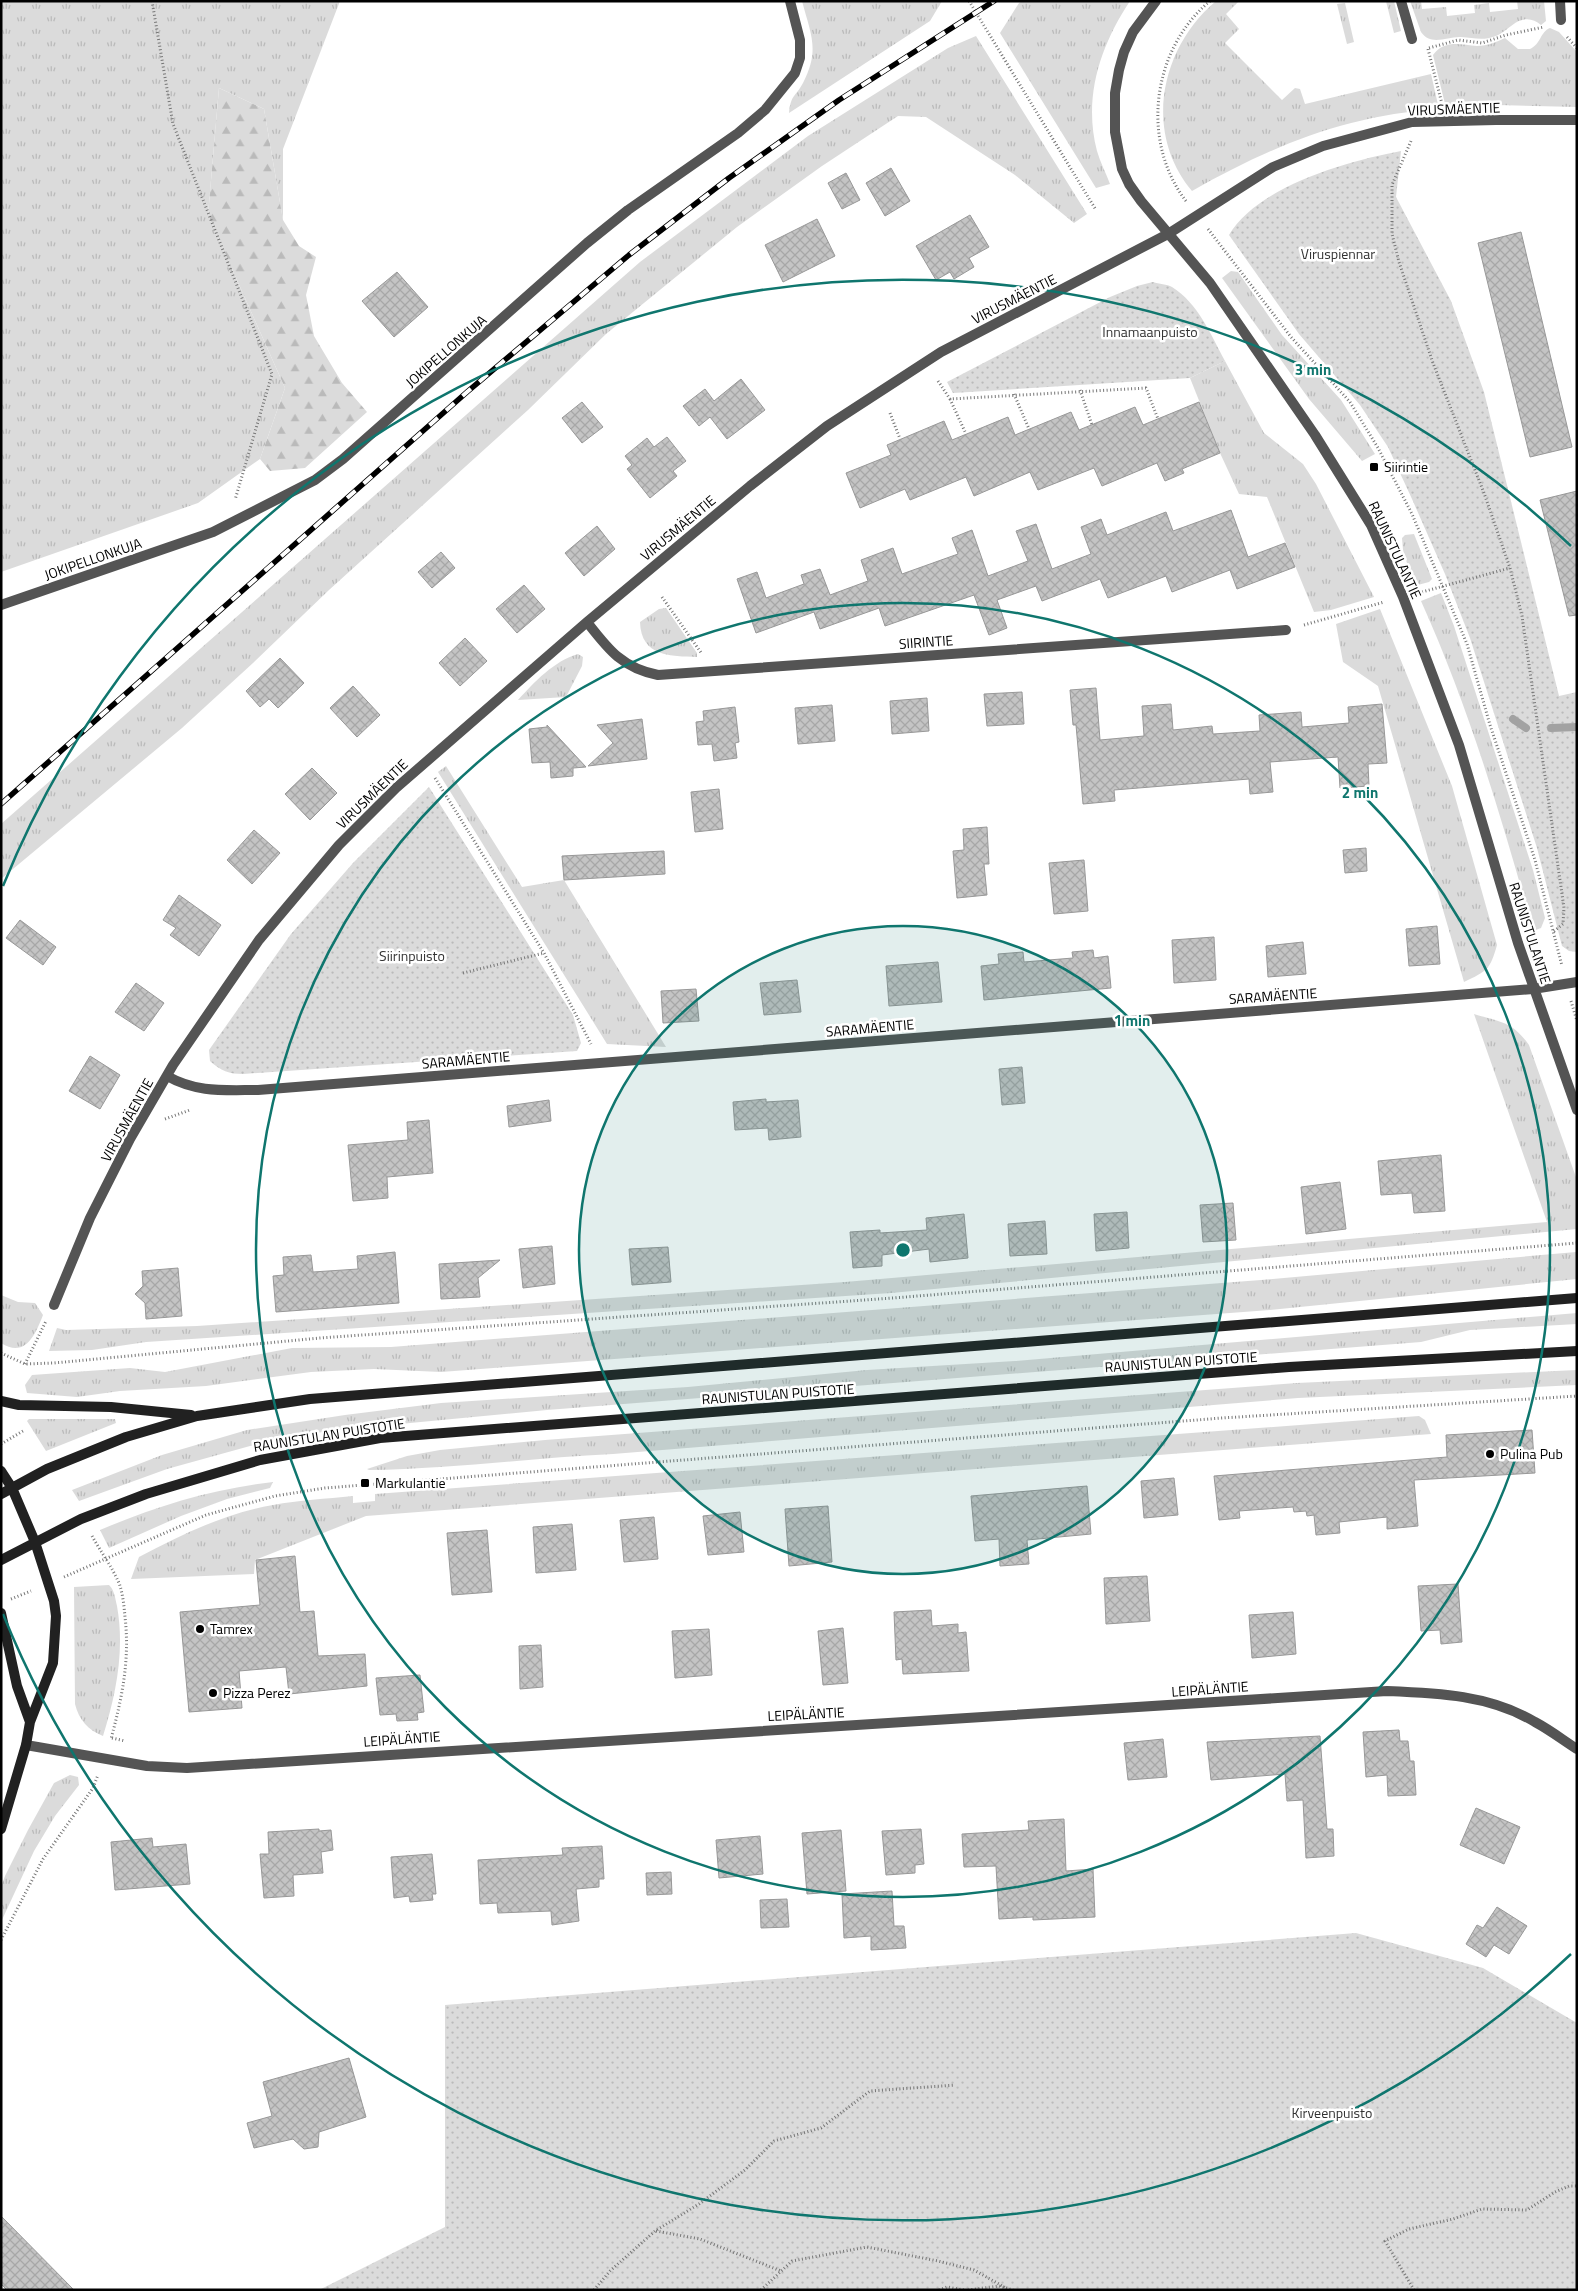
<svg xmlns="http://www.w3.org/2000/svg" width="1578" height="2291" font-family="'Titillium Web',sans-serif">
<defs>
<pattern id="grass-tufts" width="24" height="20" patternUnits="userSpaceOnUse" patternTransform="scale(1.25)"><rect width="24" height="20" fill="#dbdbdb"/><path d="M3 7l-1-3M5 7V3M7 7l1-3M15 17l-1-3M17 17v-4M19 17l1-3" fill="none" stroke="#bababa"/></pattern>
<pattern id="forest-firs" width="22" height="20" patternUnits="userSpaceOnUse" patternTransform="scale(1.25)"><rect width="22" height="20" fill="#dbdbdb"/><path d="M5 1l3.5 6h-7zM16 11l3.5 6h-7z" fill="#bababa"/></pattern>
<pattern id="park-dots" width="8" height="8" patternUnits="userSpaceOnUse" patternTransform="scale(1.25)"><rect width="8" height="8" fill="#dbdbdb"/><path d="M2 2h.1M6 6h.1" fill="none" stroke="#bababa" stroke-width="1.8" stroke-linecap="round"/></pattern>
<pattern id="building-cross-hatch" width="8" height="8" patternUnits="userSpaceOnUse" patternTransform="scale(1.25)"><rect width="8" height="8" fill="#c4c4c4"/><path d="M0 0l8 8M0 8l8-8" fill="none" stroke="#a7a7a7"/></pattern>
</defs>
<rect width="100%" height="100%" fill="#fff"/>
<path fill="url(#grass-tufts)" d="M1,1H340L283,149V220L264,109L219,88L208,215L285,388L260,459L198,503L1,572Z
M802,1H942L930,21L789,113C791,94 795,98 803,83C820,50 811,35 802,1Z
M1022,1H1130C1100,46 1083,98 1097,151C1100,162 1106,173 1110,184L1096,188L1000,33L1019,3Z
M1216,1H1239L1226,14L1239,29L1225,43L1282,100L1295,88L1300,89L1305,104L1431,74L1439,109C1347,115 1271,146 1192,191C1143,133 1160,48 1216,1Z
M1386,1H1394L1401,31L1394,33Z
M1410,1H1421L1422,9L1446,7L1447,16L1475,13L1474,5L1489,3L1490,12L1518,9L1517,1H1544L1546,21L1541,25C1535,20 1529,18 1522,20C1513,22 1506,32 1496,36C1483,41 1474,38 1461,37C1448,36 1431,47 1421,32Z
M1345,3L1354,42L1347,44L1337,4Z
M1550,28L1559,32L1577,52V107L1499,105L1446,108L1433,55C1445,39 1461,45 1477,46C1488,46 1496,42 1505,38L1518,49H1530C1541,44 1540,32 1550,28Z
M976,36L1087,214L1074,223L1015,175L926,117L898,116L822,166L737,227L606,334L528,410L329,590L253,663L182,728L1,879V824L640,262L808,136L948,48Z
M1231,271L1238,272L1282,335L1341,400L1375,454L1362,461L1309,399L1222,278Z
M1225,361L1264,433L1303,464L1316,484L1374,597L1331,610L1314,612L1267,497L1239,494L1220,453L1190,378Z
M1414,534L1432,579L1429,582L1414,586L1403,550L1402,538L1405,535Z
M1441,593L1454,626L1533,870L1545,918L1541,928L1533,931C1503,821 1468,705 1421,601Z
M666,608L697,653V657C671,656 641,657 640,622L659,609Z
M1380,609L1452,786L1497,945C1490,970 1487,971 1464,982L1378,686L1343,662L1336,624Z
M578,654L583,657L582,666L566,697L518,700C534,682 554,661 578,654Z
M446,766L522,887L564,880L666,1047L607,1044L438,772Z
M1474,1014C1500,1022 1512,1021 1529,1045L1577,1180V1229L891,1293L146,1342L92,1350L49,1351L57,1328L66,1330L197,1326L845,1282L1547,1222Z
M1576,1252L1577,1279L1270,1310L441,1372L374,1369L311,1372L206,1386L120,1391L77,1397L27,1393L25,1385L32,1375L130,1368L165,1372L292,1348L391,1347L1261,1280Z
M1,1295L18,1302L35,1303L43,1315C36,1333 26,1359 1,1343Z
M1577,1313V1324L1470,1330L1421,1342L547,1410L347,1429L300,1435L250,1446L167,1469L79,1501L72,1490L162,1455L247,1430L345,1415L441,1403L688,1387L867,1370L1015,1361Z
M1577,1370V1385L1298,1398L613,1454C531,1458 450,1469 369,1470L367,1469L407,1456L440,1450L545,1440L1297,1383Z
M1419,1416L1425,1420L1431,1434L366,1516L255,1560L254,1574L131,1579L139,1557C181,1535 225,1513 273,1505C299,1500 326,1499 353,1496V1503L375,1501V1494Z
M29,1419H115L116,1423L46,1451L27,1421Z
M273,1482L270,1488L227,1499L181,1516L109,1548L100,1530C156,1506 212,1489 273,1482Z
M109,1585C115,1591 115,1599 117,1606C125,1650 116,1695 103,1736C88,1730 79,1720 75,1704L74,1587Z
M70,1775L78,1777L79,1785L55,1816L34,1851L1,1922V1887L5,1876L28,1830L54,1783Z"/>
<path fill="url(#forest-firs)" d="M219,88L264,109L283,220L299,246L316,257L306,295L314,336L342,383L367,412L305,468L270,471L260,459L285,388L208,215Z"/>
<path fill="url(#park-dots)" d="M1401,151L1396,197L1451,301L1484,392L1559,696L1577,692V952L1569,951L1562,946L1537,848L1470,638L1445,574L1412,499L1388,447L1360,405L1299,334L1229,235C1258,186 1348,161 1401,151Z
M1153,282C1159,284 1167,284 1172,287C1198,303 1211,335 1225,361L1190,378L953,393L947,382L1110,297L1137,286Z
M429,787L573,1015L581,1043L577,1051L243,1074C229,1074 221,1071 210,1061L209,1050L291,934L353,863Z
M1356,1933L1483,1968L1577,2023V2290H319L445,2227V2005Z"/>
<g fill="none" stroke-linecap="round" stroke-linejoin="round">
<path stroke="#a2a2a2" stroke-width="8" d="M1513,719L1526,728
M1551,728L1577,727"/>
</g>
<path fill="url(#building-cross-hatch)" stroke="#989898" d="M891,168L910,201L885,216L866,183Z
M846,173L860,200L842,209L828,183Z
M970,215L989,247L969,258L974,267L954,279L950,272L936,280L916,246Z
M817,219L835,256L783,282L765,245Z
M1521,232L1572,447L1530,457L1478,243Z
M397,272L428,307L394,337L362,301Z
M741,379L765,410L727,439L710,417L699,426L683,406L705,389L714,401Z
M582,402L603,427L582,443L562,418Z
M1199,402L1220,453L1182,469L1184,473L1165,481L1157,463L1102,486L1094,468L1038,490L1030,472L974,496L966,477L910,500L905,489L860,508L846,473L891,455L887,445L944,421L952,440L1008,417L1015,435L1071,412L1079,430L1135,407L1143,425Z
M667,437L686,461L673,471L677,476L650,498L627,469L632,465L625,456L647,438L654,447Z
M1577,491V615L1569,616L1540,500Z
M1231,510L1248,557L1285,543L1295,567L1237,589L1230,570L1172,592L1166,576L1108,598L1100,579L1042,601L1036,586L997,600L1007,628L989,635L974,595L885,626L879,608L820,629L814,612L756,633L737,579L757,572L766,598L804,584L801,575L820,569L830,595L868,581L861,560L893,548L902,574L958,554L952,538L972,530L988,576L1028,561L1016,531L1036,524L1052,569L1091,554L1081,527L1101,519L1107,535L1166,512L1173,531Z
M597,526L615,549L584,576L565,553Z
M441,552L455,568L432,588L418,572Z
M524,585L545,609L517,633L496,609Z
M465,638L487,661L460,686L439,663Z
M280,658L304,683L278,708L269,699L260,707L246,691Z
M353,686L380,715L357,737L330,708Z
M1096,688L1100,740L1144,736L1142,706L1171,704L1173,730L1212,726L1213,734L1260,731L1259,715L1301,712L1302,727L1349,723L1348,707L1382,704L1387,763L1368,764L1369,786L1340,788L1338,757L1270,762L1273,792L1250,794L1249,779L1114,790L1115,801L1083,804L1076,725H1073L1070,690Z
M1022,692L1024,724L987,726L984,694Z
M927,698L929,731L892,734L890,701Z
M832,705L835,741L798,744L795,708Z
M735,707L739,742L735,743L737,758L714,761L712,744L698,745L696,722L704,721L703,711Z
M642,719L647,759L588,766L613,743L597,725Z
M547,725L586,767L573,768V776L551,778L550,762L532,763L529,729L547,727Z
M312,768L337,793L310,820L285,794Z
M719,789L723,829L695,832L691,792Z
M987,827L989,864H984L987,895L957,898L953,851L964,850L963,829Z
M254,830L280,853L252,884L227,860Z
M1366,848L1367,871L1345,873L1343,850Z
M664,851L665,874L564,880L562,856Z
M1084,860L1088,911L1054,914L1049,863Z
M179,895L221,925L199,956L170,935L176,928L163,920Z
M20,920L56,947L43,965L6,938Z
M1437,926L1440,964L1409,966L1406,929Z
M1214,937L1216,980L1174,983L1172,940Z
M1303,942L1306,974L1268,977L1266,946Z
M1093,950L1094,958L1108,956L1111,988L984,1000L981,966L999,964L998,954L1023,952L1024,962L1073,958L1072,952Z
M938,962L942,1002L889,1006L886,966Z
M797,980L801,1012L764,1015L760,983Z
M136,983L164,1003L144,1031L115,1012Z
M696,989L699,1021L663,1023L661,991Z
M90,1056L120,1075L100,1109L69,1091Z
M1022,1067L1025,1103L1002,1105L999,1069Z
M766,1099V1102L798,1100L801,1137L769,1140L768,1128L735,1130L733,1102Z
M549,1100L551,1121L509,1127L507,1106Z
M429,1120L433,1173L387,1177L388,1198L353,1201L348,1145L408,1140L407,1122Z
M1441,1155L1445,1211L1414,1213L1412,1193L1381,1195L1378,1161Z
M1340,1182L1346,1229L1306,1234L1301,1187Z
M1233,1203L1236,1240L1203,1242L1200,1205Z
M1127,1212L1129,1248L1096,1251L1094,1214Z
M964,1214L968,1258L930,1262L929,1249L882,1255V1266L853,1268L850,1232L880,1230V1233L927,1230L926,1218Z
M1045,1221L1047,1254L1010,1256L1008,1224Z
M552,1246L555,1284L523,1288L519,1249Z
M668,1247L671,1282L632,1285L629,1249Z
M395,1252L399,1303L276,1312L273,1276L284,1275L283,1257L311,1255L313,1272L358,1269L357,1256Z
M500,1260L478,1278L480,1297L441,1299L439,1264Z
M178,1268L182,1316L146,1319L145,1303L135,1294L143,1286L142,1271Z
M1532,1430L1535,1473L1414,1480L1418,1526L1387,1529V1517L1339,1522L1340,1533L1316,1535L1314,1515L1307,1516L1306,1511L1294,1512L1293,1507L1239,1511L1240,1518L1219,1520L1214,1476L1447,1457L1446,1435Z
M1174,1478L1178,1515L1144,1518L1141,1481Z
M1087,1486L1091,1534L1027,1540L1029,1564L1000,1566L999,1539L975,1541L971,1496Z
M828,1506L832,1562L789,1566L785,1509Z
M740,1512L744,1552L708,1555L703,1516Z
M654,1517L658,1559L624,1562L620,1520Z
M572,1524L576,1570L536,1573L533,1527Z
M487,1530L492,1592L452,1595L447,1533Z
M295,1556L300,1612L314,1611L318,1656L365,1654L367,1686L289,1694L286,1667L239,1671L242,1708L189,1712L180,1612L260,1605L256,1560Z
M1147,1576L1150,1621L1106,1624L1104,1578Z
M1458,1584L1462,1642L1441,1644L1440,1630L1421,1631L1418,1586Z
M931,1610L932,1626L958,1624V1633L966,1632L969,1671L903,1674L902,1659L896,1660L894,1612Z
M1293,1612L1296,1654L1252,1658L1249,1615Z
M843,1628L848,1683L823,1685L818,1631Z
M709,1629L712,1675L675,1678L672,1631Z
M541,1645L543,1687L520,1689L519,1646Z
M420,1675L424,1712L417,1713L418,1720L397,1721L396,1714L380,1715L376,1678Z
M1399,1730L1400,1741H1408L1410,1761H1414L1416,1795L1388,1796L1387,1775L1366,1777L1363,1732Z
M1320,1736L1327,1829H1333L1334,1856L1306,1858L1303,1800L1287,1801L1285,1774L1211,1780L1207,1742Z
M1163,1739L1167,1777L1128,1780L1124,1743Z
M1476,1808L1520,1827L1504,1864L1460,1845Z
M1064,1819L1066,1871L1093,1869L1095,1917L1033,1920V1917L999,1919L996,1866L964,1867L962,1834L1029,1830L1028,1821Z
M319,1829V1831L331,1830L333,1850L321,1852L323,1873L293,1875L294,1896L264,1898L260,1854H269L268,1832Z
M921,1829L924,1864L915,1865V1873L886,1875L882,1831Z
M841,1830L846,1891L807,1894L802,1833Z
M760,1836L763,1874L719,1878L716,1840Z
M152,1838L153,1847L186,1844L190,1884L115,1890L111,1842Z
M602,1846L604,1879H599V1887L576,1889L579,1921L552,1925L551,1911L498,1913L497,1903L480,1904L478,1860L563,1855L562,1848Z
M432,1854L436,1894H432L433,1900L410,1902L409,1896L394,1898L391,1857Z
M671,1872L672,1894L647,1895L646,1873Z
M892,1891L894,1926H904L906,1948L871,1950V1936L844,1938L842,1894Z
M787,1899L789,1927L761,1928L760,1900Z
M1497,1907L1527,1926L1509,1954L1494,1945L1486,1957L1466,1944L1477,1925L1483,1928Z
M349,2058L366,2117L319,2132L318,2147L304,2149L293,2139L254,2148L247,2123L272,2116L263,2082Z
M1,2216L74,2290H7L1,2284Z"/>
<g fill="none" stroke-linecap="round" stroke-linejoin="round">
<path stroke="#767676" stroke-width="3" stroke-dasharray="1 2.5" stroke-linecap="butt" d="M152,1L173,124L272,374L235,500
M969,1L1096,210
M1567,37L1577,48
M1429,48L1458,40L1482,43L1506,35L1544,27
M1428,49L1442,104
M1411,141L1392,185V234L1399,262L1433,363L1484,493L1510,568L1522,616L1564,908L1563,924L1553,932
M1186,201C1140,141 1152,49 1210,1
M1208,229L1291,337L1350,402L1378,448L1412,514L1467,644L1490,725L1535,860L1562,966
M938,381L950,399L1146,388L1158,419
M1080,390L1092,425
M1014,394L1029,429
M950,399L966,434
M890,413L900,439
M1422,592L1510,568
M662,597L702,654
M1304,625L1384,602
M435,778L544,953L591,1044
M463,973L544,953
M1571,1001L1577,1021
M165,1119L190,1110
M1,1353L25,1364L54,1363L320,1338L893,1298L1577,1243
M25,1364L46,1321
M1,1444L23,1431
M92,1536C101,1552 112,1567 119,1583C123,1594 124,1606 125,1617C130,1660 122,1698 111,1739
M64,1577L206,1515L275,1496L325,1488L1222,1418L1577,1396
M11,1599L31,1591
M112,1738L125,1741
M1,1940L43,1859L93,1788L98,1775
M656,2231L700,2239L781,2271
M594,2290L610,2271L655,2231L699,2204L745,2170L774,2141L821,2128L870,2091L955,2085
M761,2290L792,2261L867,2247L938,2261L974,2270L1006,2288
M939,2290L947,2287L964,2290
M968,2290L999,2286L1013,2290
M1414,2290L1385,2241L1409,2229L1453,2219L1482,2209L1527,2210L1555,2192L1569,2186H1577"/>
<path stroke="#545454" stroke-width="10" d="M1401,1L1412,39
M1560,1L1561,20"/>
<path stroke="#545454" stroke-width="10" d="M1156,1L1133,32L1124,52L1119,70L1115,93V132L1122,169L1129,184L1141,201L1210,283L1315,435L1371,525L1403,597L1459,745L1518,943L1577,1110
M1,605L213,532L315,480L343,459L587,243L628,210L738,133L765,110L795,73L800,58V40L790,1
M587,622C608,649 622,668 658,675L1286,630
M167,1076C197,1093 224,1090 258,1090L1533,989L1577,982
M54,1305L90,1218L130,1139L173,1065L259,940L339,845L396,788L587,622L750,486L827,426L941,352L1168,234L1273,167L1323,146L1412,122L1496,120H1577
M26,1745L147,1766L187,1768L1387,1691C1438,1693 1490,1695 1535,1722C1550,1730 1563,1740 1577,1749"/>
<path stroke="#212121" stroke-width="10" d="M1,1401L19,1405L111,1407L191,1415
M1,1471L12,1488L35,1542L54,1601L56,1616L53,1663L30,1722L26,1745L1,1829
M1,1494L47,1469L126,1437L197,1416L310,1399L1577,1298
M1,1560L81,1519L146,1494L260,1460L380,1438L1289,1367L1577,1351
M1,1613L17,1686L30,1722"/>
<defs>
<path id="rail" d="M1,804L467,392L629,255L729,178L839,100L994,1"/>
</defs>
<use href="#rail" stroke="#000" stroke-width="5.5"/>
<use href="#rail" stroke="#fff" stroke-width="4" stroke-dasharray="11" stroke-linecap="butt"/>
</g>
<circle cx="903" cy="1250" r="324" fill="#0f766e" fill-opacity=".12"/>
<g fill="none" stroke="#0f766e" stroke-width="2.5">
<circle cx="903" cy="1250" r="324"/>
<circle cx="903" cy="1250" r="647"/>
<path d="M1571 1954A971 971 0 0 1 3 1614M3 886A971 971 0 0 1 1571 546"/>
</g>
<g fill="#000" stroke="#fff" stroke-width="2">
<rect x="1369" y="462" width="10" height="10" rx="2.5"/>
<circle cx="1490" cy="1454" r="5"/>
<rect x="360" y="1478" width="10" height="10" rx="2.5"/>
<circle cx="200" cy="1629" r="5"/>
<circle cx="213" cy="1693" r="5"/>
</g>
<g text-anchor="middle" stroke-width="5" stroke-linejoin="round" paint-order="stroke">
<g font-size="14" fill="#000" stroke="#fff">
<text transform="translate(1454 109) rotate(-2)" y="5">VIRUSMÄENTIE</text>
<text transform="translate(1014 299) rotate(-27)" y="5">VIRUSMÄENTIE</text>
<text transform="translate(446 351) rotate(-41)" y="5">JOKIPELLONKUJA</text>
<text transform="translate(678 528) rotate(-40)" y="5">VIRUSMÄENTIE</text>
<text transform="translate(1395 550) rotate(65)" y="5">RAUNISTULANTIE</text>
<text transform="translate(93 559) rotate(-19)" y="5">JOKIPELLONKUJA</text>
<text transform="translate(926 642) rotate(-4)" y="5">SIIRINTIE</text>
<text transform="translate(372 794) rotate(-44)" y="5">VIRUSMÄENTIE</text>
<text transform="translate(1530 933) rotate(72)" y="5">RAUNISTULANTIE</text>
<text transform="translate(1273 996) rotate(-4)" y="5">SARAMÄENTIE</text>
<text transform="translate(870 1028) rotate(-5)" y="5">SARAMÄENTIE</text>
<text transform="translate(466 1060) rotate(-5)" y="5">SARAMÄENTIE</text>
<text transform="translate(127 1120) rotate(-61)" y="5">VIRUSMÄENTIE</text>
<text transform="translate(1181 1362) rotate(-4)" y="5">RAUNISTULAN PUISTOTIE</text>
<text transform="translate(778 1394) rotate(-4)" y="5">RAUNISTULAN PUISTOTIE</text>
<text transform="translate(329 1435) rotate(-9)" y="5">RAUNISTULAN PUISTOTIE</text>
<text transform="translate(1210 1689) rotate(-4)" y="5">LEIPÄLÄNTIE</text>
<text transform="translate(806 1714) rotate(-3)" y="5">LEIPÄLÄNTIE</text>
<text transform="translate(402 1739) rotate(-4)" y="5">LEIPÄLÄNTIE</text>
</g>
<g font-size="14" fill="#323232" stroke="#fff">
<text x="1338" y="259">Viruspiennar</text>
<text x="1150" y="337">Innamaanpuisto</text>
<text x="412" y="961">Siirinpuisto</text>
<text x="1332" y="2118">Kirveenpuisto</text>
</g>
<g font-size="14" fill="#000" stroke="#fff" text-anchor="start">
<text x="1384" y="472">Siirintie</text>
<text x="1500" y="1459">Pulina Pub</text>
<text x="375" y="1488">Markulantie</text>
<text x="210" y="1634">Tamrex</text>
<text x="223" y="1698">Pizza Perez</text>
</g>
</g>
<circle cx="903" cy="1250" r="8" fill="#0f766e" stroke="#fff" stroke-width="2.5"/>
<g font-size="15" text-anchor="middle" font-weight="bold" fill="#0f766e" stroke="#fff" stroke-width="5" stroke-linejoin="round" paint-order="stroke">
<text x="1313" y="375">3 min</text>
<text x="1360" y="798">2 min</text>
<text x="1132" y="1026">1 min</text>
</g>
<rect width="1578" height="2291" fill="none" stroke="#000000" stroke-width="5"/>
</svg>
